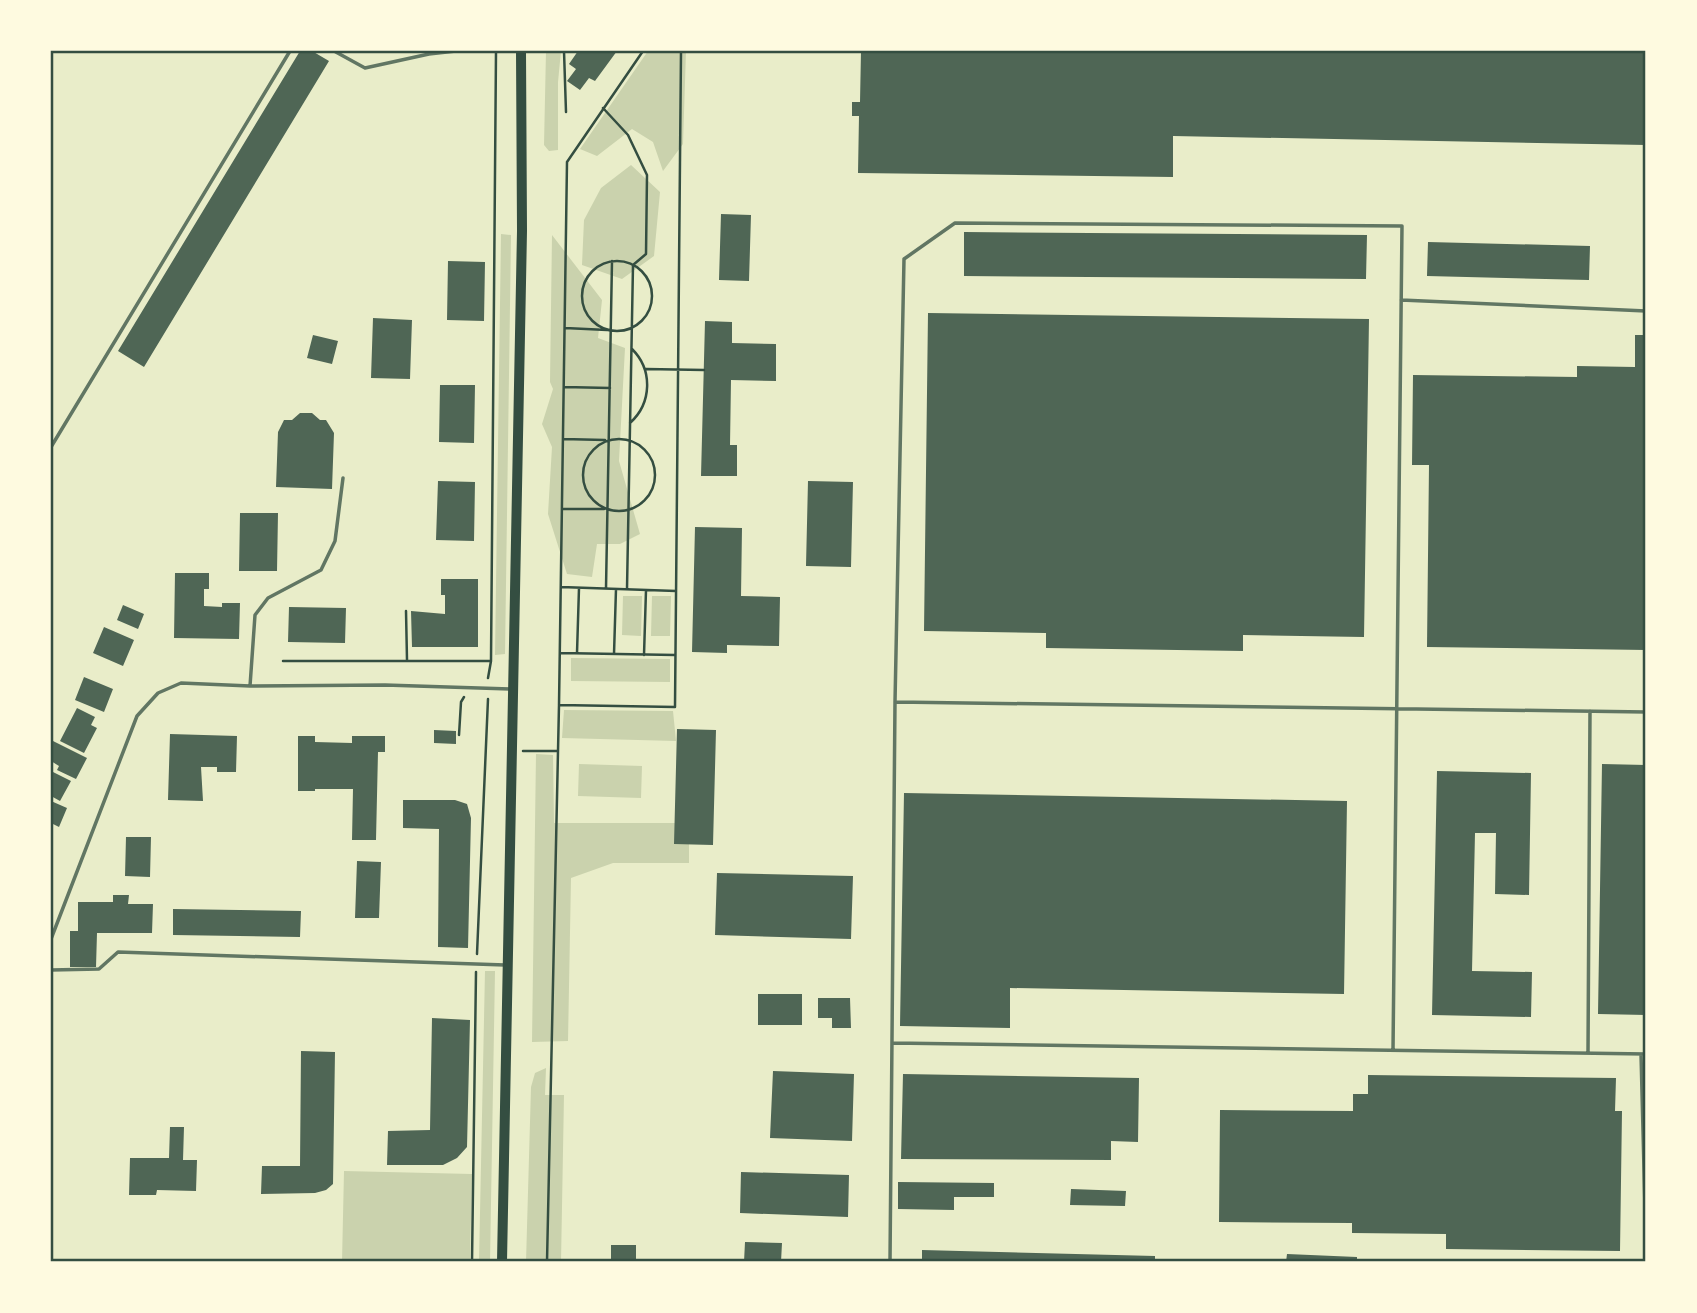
<svg xmlns="http://www.w3.org/2000/svg" width="1697" height="1313" font-family="'DM Sans',sans-serif">
<rect width="100%" height="100%" fill="#e9edc9"/>
<path fill="#cad2ad" d="M546,51H561L558,82V150L549,151L544,145Z
M648,51H686L683,144L663,171L653,142L632,129L597,156L580,149Z
M631,165L660,192L654,256L622,279L582,265L584,220L601,188Z
M501,234L511,235L505,654L495,655Z
M552,235L602,300L598,338L625,348L619,461L640,534L620,544H597L592,577L567,574L548,514L552,447L542,424L553,389L550,382Z
M623,596H642L641,636L622,635Z
M652,596H671L670,636H651Z
M571,658L670,659V682L571,681Z
M564,710L673,711L676,741L562,738Z
M536,754L553,755L554,823H675L689,844V863H613L571,878L568,1041L532,1042Z
M579,764L642,766L641,798L578,796Z
M485,971H495L490,1262H479Z
M546,1068L545,1095H564L561,1262H526L531,1087L535,1073Z
M344,1171L472,1174L470,1262H342Z"/>
<path fill="#4f6655" d="M300,51H312L329,61L144,367L118,351Z
M578,51H617L595,81L589,78L580,90L567,81L576,69L569,64Z
M861,51H1646V145L1173,136V177L858,173L859,116H852V102H860Z
M721,214L751,215L749,281L719,280Z
M964,232L1367,235L1366,279L964,276Z
M1428,242L1590,246L1589,280L1427,276Z
M448,261L485,262L484,321L447,320Z
M928,313L1369,319L1364,637L1243,635V651L1046,648V633L924,631Z
M373,318L412,320L410,379L371,378Z
M705,321L732,322V343L776,344V381L731,380L730,445H737V476H701Z
M313,335L338,341L332,364L307,358Z
M1635,335H1646V650L1427,647L1429,465H1412L1413,375L1577,377V366L1635,367Z
M440,385H475L474,443L439,442Z
M300,413H312L320,420H326L334,433L332,489L276,487L278,432L284,420H292Z
M438,481L475,482L474,541L436,540Z
M808,481L853,482L851,567L806,566Z
M240,513H278L277,571H239Z
M695,527L742,528L741,596L780,597L779,646L727,645V653L692,652Z
M175,573H209V589H204V606L222,607V603H240L239,639L174,638Z
M441,579H478V647H412L411,611L445,614V595H441Z
M123,605L144,614L138,629L117,620Z
M289,607L346,608L345,643L288,642Z
M104,627L134,640L123,666L93,653Z
M84,677L113,689L104,712L75,700Z
M77,708L95,717L91,725L97,728L84,753L60,741Z
M677,729L716,730L713,845L674,844Z
M434,730L456,731V744L434,743Z
M170,734L237,736L236,772H217V767H201L203,801L168,800Z
M298,736H315V742L352,743V736H385V752H378L376,840H352L353,789H315V791H298Z
M51,740L87,758L76,779L57,770L59,766L51,761Z
M1602,764L1646,765V1015L1598,1014Z
M51,771L71,781L60,801L51,796Z
M1437,771L1531,773L1529,895L1495,894L1496,833H1475L1472,971L1532,972L1531,1017L1432,1015Z
M904,793L1347,801L1344,994L1010,988V1028L900,1026Z
M403,800H455L467,804L471,818L468,948L438,947L439,829L403,828Z
M51,801L67,808L59,827L51,823Z
M126,837H151L150,877L125,876Z
M357,861L381,862L379,918H355Z
M717,873L853,876L851,939L715,935Z
M113,895H129L128,904H153L152,933H97L96,967H70V931H78V902H113Z
M173,909L301,911L300,937L173,935Z
M758,994H802V1025H758Z
M818,998H850L851,1028H832V1018H818Z
M432,1018L470,1020L467,1147L457,1158L443,1165H387L388,1131L430,1130Z
M301,1051L335,1052L333,1184L326,1190L315,1193L261,1194L262,1166H300Z
M773,1071L854,1074L852,1141L770,1138Z
M903,1074L1139,1078L1138,1142L1111,1141V1160L901,1159Z
M1368,1075L1616,1078L1615,1111H1622L1620,1251L1446,1249V1234L1352,1233V1223L1219,1222L1220,1110L1353,1111V1094H1368Z
M170,1127H184L183,1160H197L196,1191L157,1190L156,1195H129L130,1158H169Z
M741,1172L849,1175L848,1217L740,1213Z
M898,1182L994,1183V1197H954V1210L898,1209Z
M1071,1189L1126,1191L1125,1206L1070,1205Z
M745,1242L782,1243L781,1262H744Z
M611,1245H636V1262H611Z
M922,1250L1155,1256V1262H922Z
M1287,1254L1357,1257V1262H1286Z"/>
<g fill="none" stroke-linecap="round" stroke-linejoin="round">
<path stroke="#344e41" stroke-width="2.5" d="M564,51L566,112
M603,108L628,135L647,175L646,254L633,265L627,589
M582 296a35 35 0 1 1 70 0a35 35 0 1 1-70 0Z
M565,328L607,330
M646,369L704,370
M564,387L610,388
M630,423C652,403 653,370 632,349
M563,439L605,440
M583 475a36 36 0 1 1 72 0a36 36 0 1 1-72 0Z
M562,509H604
M561,587L676,591
M606,588L612,261
M406,611L407,660
M560,653L675,655
M577,653L579,588
M614,654L616,589
M644,655L646,590
M283,661H491
M488,678L491,661L496,51
M559,705L675,707L681,51
M459,735L461,702L464,697
M523,751H558
M477,954L488,699
M472,1262L476,972
M547,1262L559,705L567,162L643,51"/>
<path stroke="#617663" stroke-width="3.5" d="M334,51L365,68L429,54L456,51
M1401,300L1646,311
M51,447L290,51
M250,686L255,615L268,598L321,570L335,541L343,478
M896,702L1646,712
M51,939L137,716L158,693L181,683L250,686L385,685L511,689
M51,970L99,969L118,952L505,965
M892,1043L1646,1054
M1588,1053L1590,711
M1641,1054L1646,1246
M890,1262L895,702L904,259L955,223L1402,226L1393,1050"/>
<path stroke="#344e41" stroke-width="10" d="M502,1262L522,231L521,51"/>
</g>
<rect width="1697" height="1313" fill="none" stroke="#fefae0" stroke-width="105"/>
<rect x="52" y="52" width="1592" height="1208" fill="none" stroke="#344e41" stroke-width="2.5"/>
</svg>
